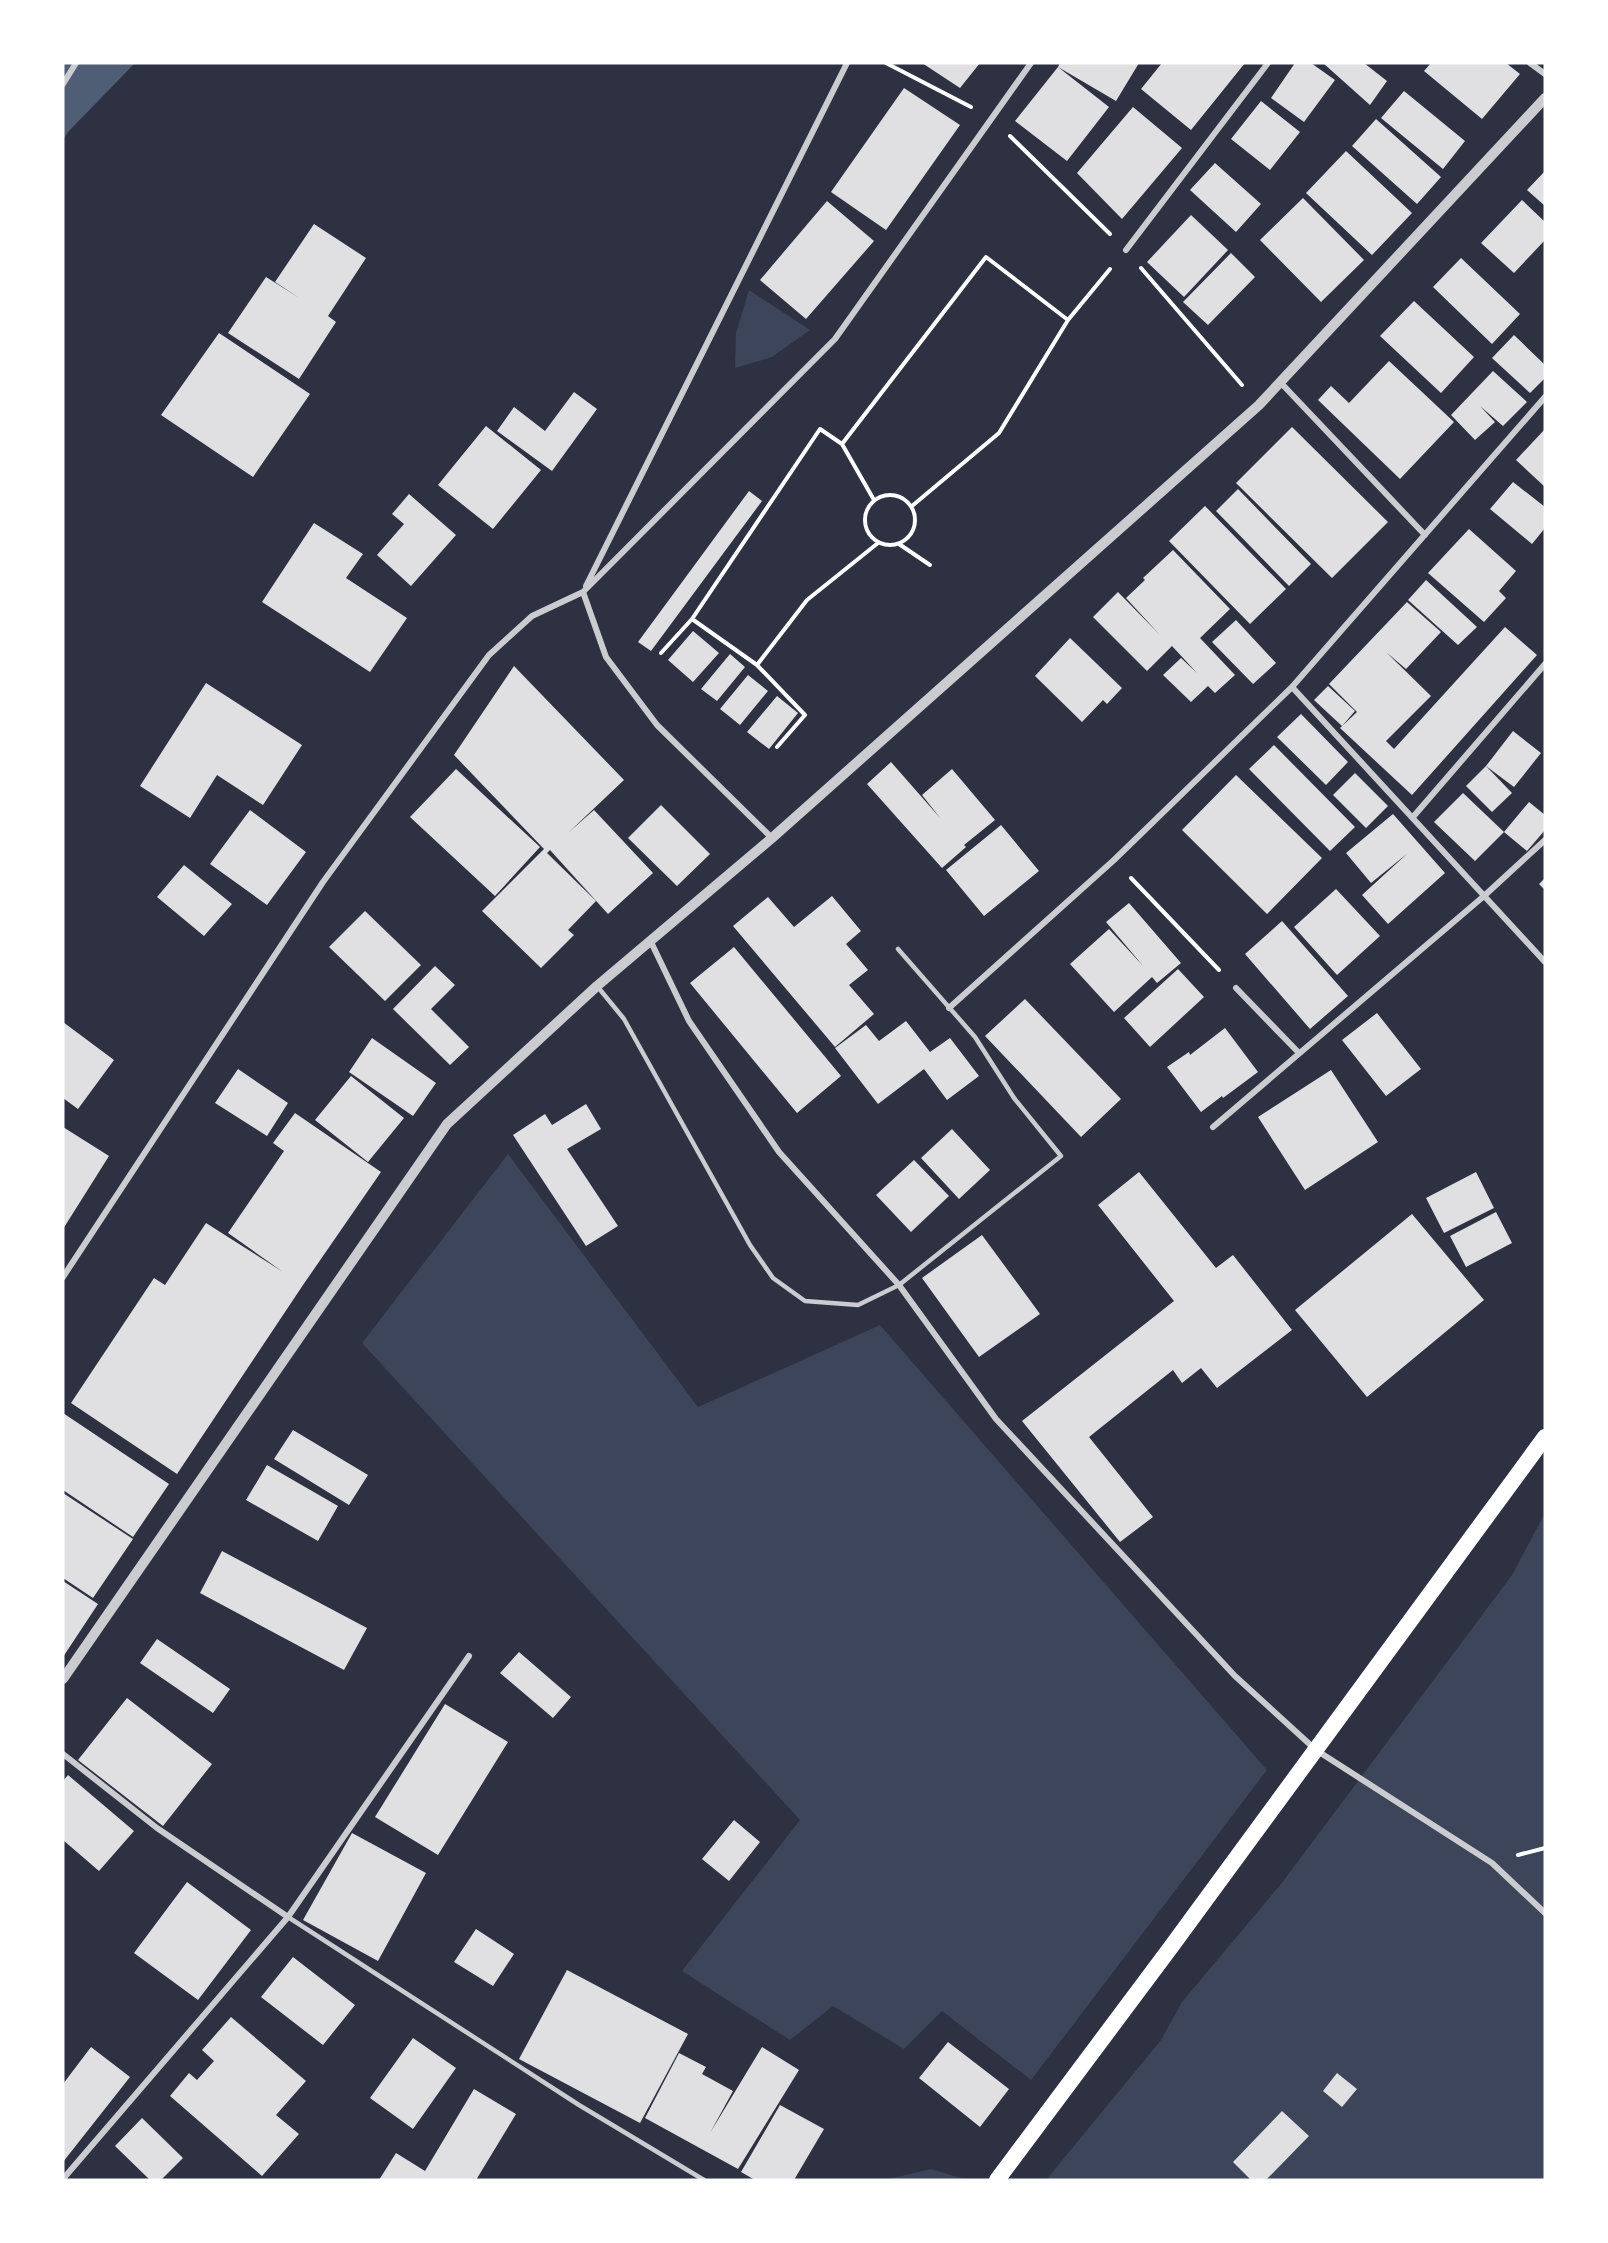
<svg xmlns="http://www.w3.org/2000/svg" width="1608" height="2243" font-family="'Nunito Sans',sans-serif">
<rect width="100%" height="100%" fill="#2d3142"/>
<path fill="#3c4559" d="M749,290L810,330L772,357L735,368L736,333Z
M508,1154L698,1407L880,1325L1267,1770L1031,2080L942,2011L904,2049L833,2006L790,2040L682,1971L800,1820L362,1343Z
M1545,1513V2180H1046L1161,2040L1182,2002L1281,1884L1512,1575Z
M931,2169L967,2180H885Z"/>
<path fill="#4f5d75" d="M63,63H135L68,132L63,140Z"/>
<path fill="#e0e0e3" d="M922,63H980L960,88Z
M1060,63H1139L1116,101L1058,67Z
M1162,63H1245L1191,130L1141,89Z
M1295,63H1311L1335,80L1304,122L1271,98Z
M1323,63H1364L1387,81L1370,105Z
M1431,63H1506L1520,74L1482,119L1424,71Z
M1058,67L1109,107L1067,161L1015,121Z
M904,88L960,125L886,230L831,192Z
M1404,91L1465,141L1443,169L1381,118Z
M1261,101L1300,132L1270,170L1231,139Z
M1133,107L1182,148L1122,219L1077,173Z
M1376,119L1441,177L1417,204L1352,146Z
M1346,151L1412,213L1372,255L1306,193Z
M1215,163L1261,204L1236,232L1190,190Z
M1545,171V206L1527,190Z
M1303,198L1364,260L1321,302L1260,240Z
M1522,200L1545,222V240L1514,273L1481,243Z
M827,201L874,241L806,319L760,280Z
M1191,215L1228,250L1184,297L1147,262Z
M314,224L366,258L328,316L336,322L299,379L228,333L266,277L301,299L275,282Z
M1231,253L1255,277L1208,325L1183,302Z
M1461,258L1520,314L1492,344L1433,287Z
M1414,301L1474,357L1441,393L1380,336Z
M219,333L310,394L253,477L161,415Z
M1514,335L1545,365V378L1530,393L1492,358Z
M1389,361L1454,422L1400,479L1318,400L1331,386L1349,403Z
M1493,371L1527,402L1503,426L1480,406L1495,422L1475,440L1451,415Z
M574,392L597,409L552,471L497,431L514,407L545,431Z
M486,426L541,470L493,529L438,485Z
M1292,427L1388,522L1332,578L1236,483Z
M1545,429V487L1516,460Z
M1513,482L1545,507V528L1532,544L1490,509Z
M1238,489L1311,564L1289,586L1216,511Z
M749,491L762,501L651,651L638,642Z
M409,494L456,535L411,586L377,555L404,524L392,514Z
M1205,506L1286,589L1250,624L1169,541Z
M314,523L363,554L346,578L407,618L370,672L262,602Z
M1469,529L1516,571L1499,591L1506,598L1484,622L1428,573Z
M1173,550L1230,609L1200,638L1235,675L1215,693L1208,686L1191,702L1163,675L1181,658L1197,673L1172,646L1147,671L1093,617L1118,592L1160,635L1126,598L1145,580L1143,578Z
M1426,580L1477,627L1458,645L1408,600Z
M1407,602L1441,632L1406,669L1386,652L1431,696L1386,741L1394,749L1505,627L1537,655L1412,795L1340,728L1357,712L1329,684Z
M1236,620L1276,663L1253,684L1212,642Z
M693,631L719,653L693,682L668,660Z
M1070,638L1122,688L1107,704L1103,700L1082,722L1035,676Z
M730,654L745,667L717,701L701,689Z
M514,666L624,780L568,833L594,810L653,873L608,914L550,850L547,853L596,901L568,930L574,935L541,968L482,911L544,849L454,755Z
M748,675L768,691L740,725L720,709Z
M206,683L302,745L263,805L217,775L190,818L140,786Z
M1328,686L1355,711L1342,726L1314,700Z
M777,696L798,713L769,749L747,732Z
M1301,714L1348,762L1326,785L1277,737Z
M1513,731L1541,753L1514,787L1486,766L1512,793L1492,812L1466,786L1486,766Z
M1274,745L1355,827L1330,851L1249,769Z
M891,762L941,819L922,795L952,769L995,820L964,845L966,847L942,868L867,784Z
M456,769L540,847L495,896L410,817Z
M1355,773L1388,806L1366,828L1333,795Z
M1236,775L1322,858L1267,914L1182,830Z
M1463,793L1504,832L1475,861L1434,822Z
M1529,802L1545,815V830L1527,851L1504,832Z
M661,805L710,854L677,886L628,838Z
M250,810L306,852L267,905L210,864Z
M1393,814L1445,873L1388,924L1362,895L1408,853L1371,883L1346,853Z
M1001,825L1039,871L984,916L946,870Z
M184,865L232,904L204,936L157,897Z
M1545,878V890L1539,884Z
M1336,889L1380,936L1337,975L1294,927Z
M832,896L861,931L846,944L868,970L849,985L874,1014L835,1047L733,926L768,897L794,927Z
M1129,903L1181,963L1157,983L1152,977L1114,1012L1070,964L1109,929L1144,967L1106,922Z
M365,911L421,965L385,1001L329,947Z
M1282,921L1348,996L1310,1029L1245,954Z
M734,947L841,1076L797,1113L690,983Z
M435,966L455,985L431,1009L469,1047L450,1065L393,1009Z
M1178,969L1204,997L1150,1047L1124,1018Z
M1025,999L1121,1099L1081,1137L985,1036Z
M1377,1013L1421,1069L1386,1096L1342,1040Z
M906,1021L930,1052L950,1038L979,1076L947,1100L924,1069L878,1104L835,1048L866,1025L879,1041Z
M63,1022L114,1060L78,1109L63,1098Z
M1225,1028L1258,1072L1223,1098L1222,1096L1201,1112L1167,1067L1189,1052L1190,1055Z
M372,1038L436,1083L413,1116L349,1072Z
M238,1069L288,1103L267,1136L215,1103Z
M1331,1070L1378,1142L1305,1190L1258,1117Z
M351,1076L404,1118L368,1162L315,1120Z
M586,1104L601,1129L567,1149L618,1226L586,1246L513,1135L545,1114L552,1125Z
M295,1113L381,1172L303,1285L177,1474L71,1403L154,1278L165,1285L206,1223L283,1272L228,1233L284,1151L273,1143Z
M63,1127L109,1156L63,1229Z
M952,1129L990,1170L959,1199L921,1158Z
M914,1160L949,1196L911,1232L876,1195Z
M1139,1172L1216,1268L1233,1255L1292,1330L1217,1388L1201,1368L1182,1383L1173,1370L1089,1437L1153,1517L1120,1542L1022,1421L1174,1301L1098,1205Z
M1476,1172L1494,1208L1444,1233L1426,1198Z
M1496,1212L1512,1243L1466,1267L1450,1236Z
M1412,1214L1484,1300L1367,1397L1295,1310Z
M982,1235L1040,1314L979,1357L922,1278Z
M63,1413L169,1484L133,1537L63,1490Z
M293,1430L368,1475L349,1505L274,1459Z
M267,1465L338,1506L318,1541L246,1500Z
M63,1493L133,1539L93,1598L63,1578Z
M222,1551L367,1628L344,1670L200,1593Z
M63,1581L98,1604L63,1657Z
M157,1639L230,1689L213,1713L140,1663Z
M519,1652L571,1697L553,1718L500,1673Z
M127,1698L212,1764L163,1826L78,1760Z
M445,1704L508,1742L438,1855L375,1817Z
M68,1775L134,1831L99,1871L63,1840V1781Z
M734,1820L760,1842L729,1881L702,1859Z
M352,1833L426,1873L378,1961L303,1920Z
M187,1882L251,1930L198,2000L134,1953Z
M476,1929L514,1954L493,1986L454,1962Z
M293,1957L355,2005L323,2045L261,1997Z
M567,1970L688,2034L640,2123L519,2059Z
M231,2017L306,2081L276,2115L299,2134L262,2176L170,2096L189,2073L197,2080L214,2061L202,2050Z
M413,2038L456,2068L413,2129L370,2098Z
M948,2042L1009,2089L980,2127L919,2078Z
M91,2047L130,2077L63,2162V2084Z
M762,2047L799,2070L738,2169L645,2118L679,2053L706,2067L702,2074L733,2091L710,2133Z
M1337,2073L1357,2089L1342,2107L1323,2091Z
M474,2089L516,2114L476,2180H379L396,2153L425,2171Z
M780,2105L824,2129L794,2180H755L741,2172Z
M1282,2111L1309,2136L1266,2180H1251L1233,2162Z
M142,2118L183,2158L161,2180H150L115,2146Z"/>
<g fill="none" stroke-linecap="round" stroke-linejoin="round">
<path stroke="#fff" stroke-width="4" d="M886,63L971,107
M1010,136L1110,234
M1141,268L1242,385
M842,444L986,257L1068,320
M865 520a25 25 0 1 1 50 0a25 25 0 1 1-50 0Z
M912,506L999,433L1068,320L1110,269
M899,544L930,565
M661,653L692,619
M757,665L807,600L878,543
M777,747L805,715L757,665L692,619L820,429L842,444L874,500
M1131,878L1219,970
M1518,1855L1545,1848"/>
<path stroke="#caccd0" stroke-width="4.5" d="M597,986L624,1019L750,1245L773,1278L805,1301L858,1305L899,1285L1061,1156L1014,1098L975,1037L898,949
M288,1917L579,2105L704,2180"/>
<path stroke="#caccd0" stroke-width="6" d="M1530,63L1545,74
M63,84L76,63
M1126,250L1268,63
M1281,383L1425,535
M586,586L847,63
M583,592L606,657L657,725L772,838
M1292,687L1545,962
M1413,817L1545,664
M650,940L689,1021L779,1152L899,1285L996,1419L1235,1676L1316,1750L1492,1863L1545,1913
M1236,988L1299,1053
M949,1008L1114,860L1292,687L1545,397
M1213,1127L1484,896L1545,840
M63,1277L323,882L489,655L532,616L583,592L835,339L1031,63
M63,1754L157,1828L288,1917
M63,2179L288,1917L469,1656"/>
<path stroke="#caccd0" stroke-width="10" d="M63,1679L447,1124L597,986L772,838L1259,405L1545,98"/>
<path stroke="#fff" stroke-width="16" d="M997,2180L1171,1947L1545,1437"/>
</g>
<rect width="1608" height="2243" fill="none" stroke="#ffffff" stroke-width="129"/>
</svg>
